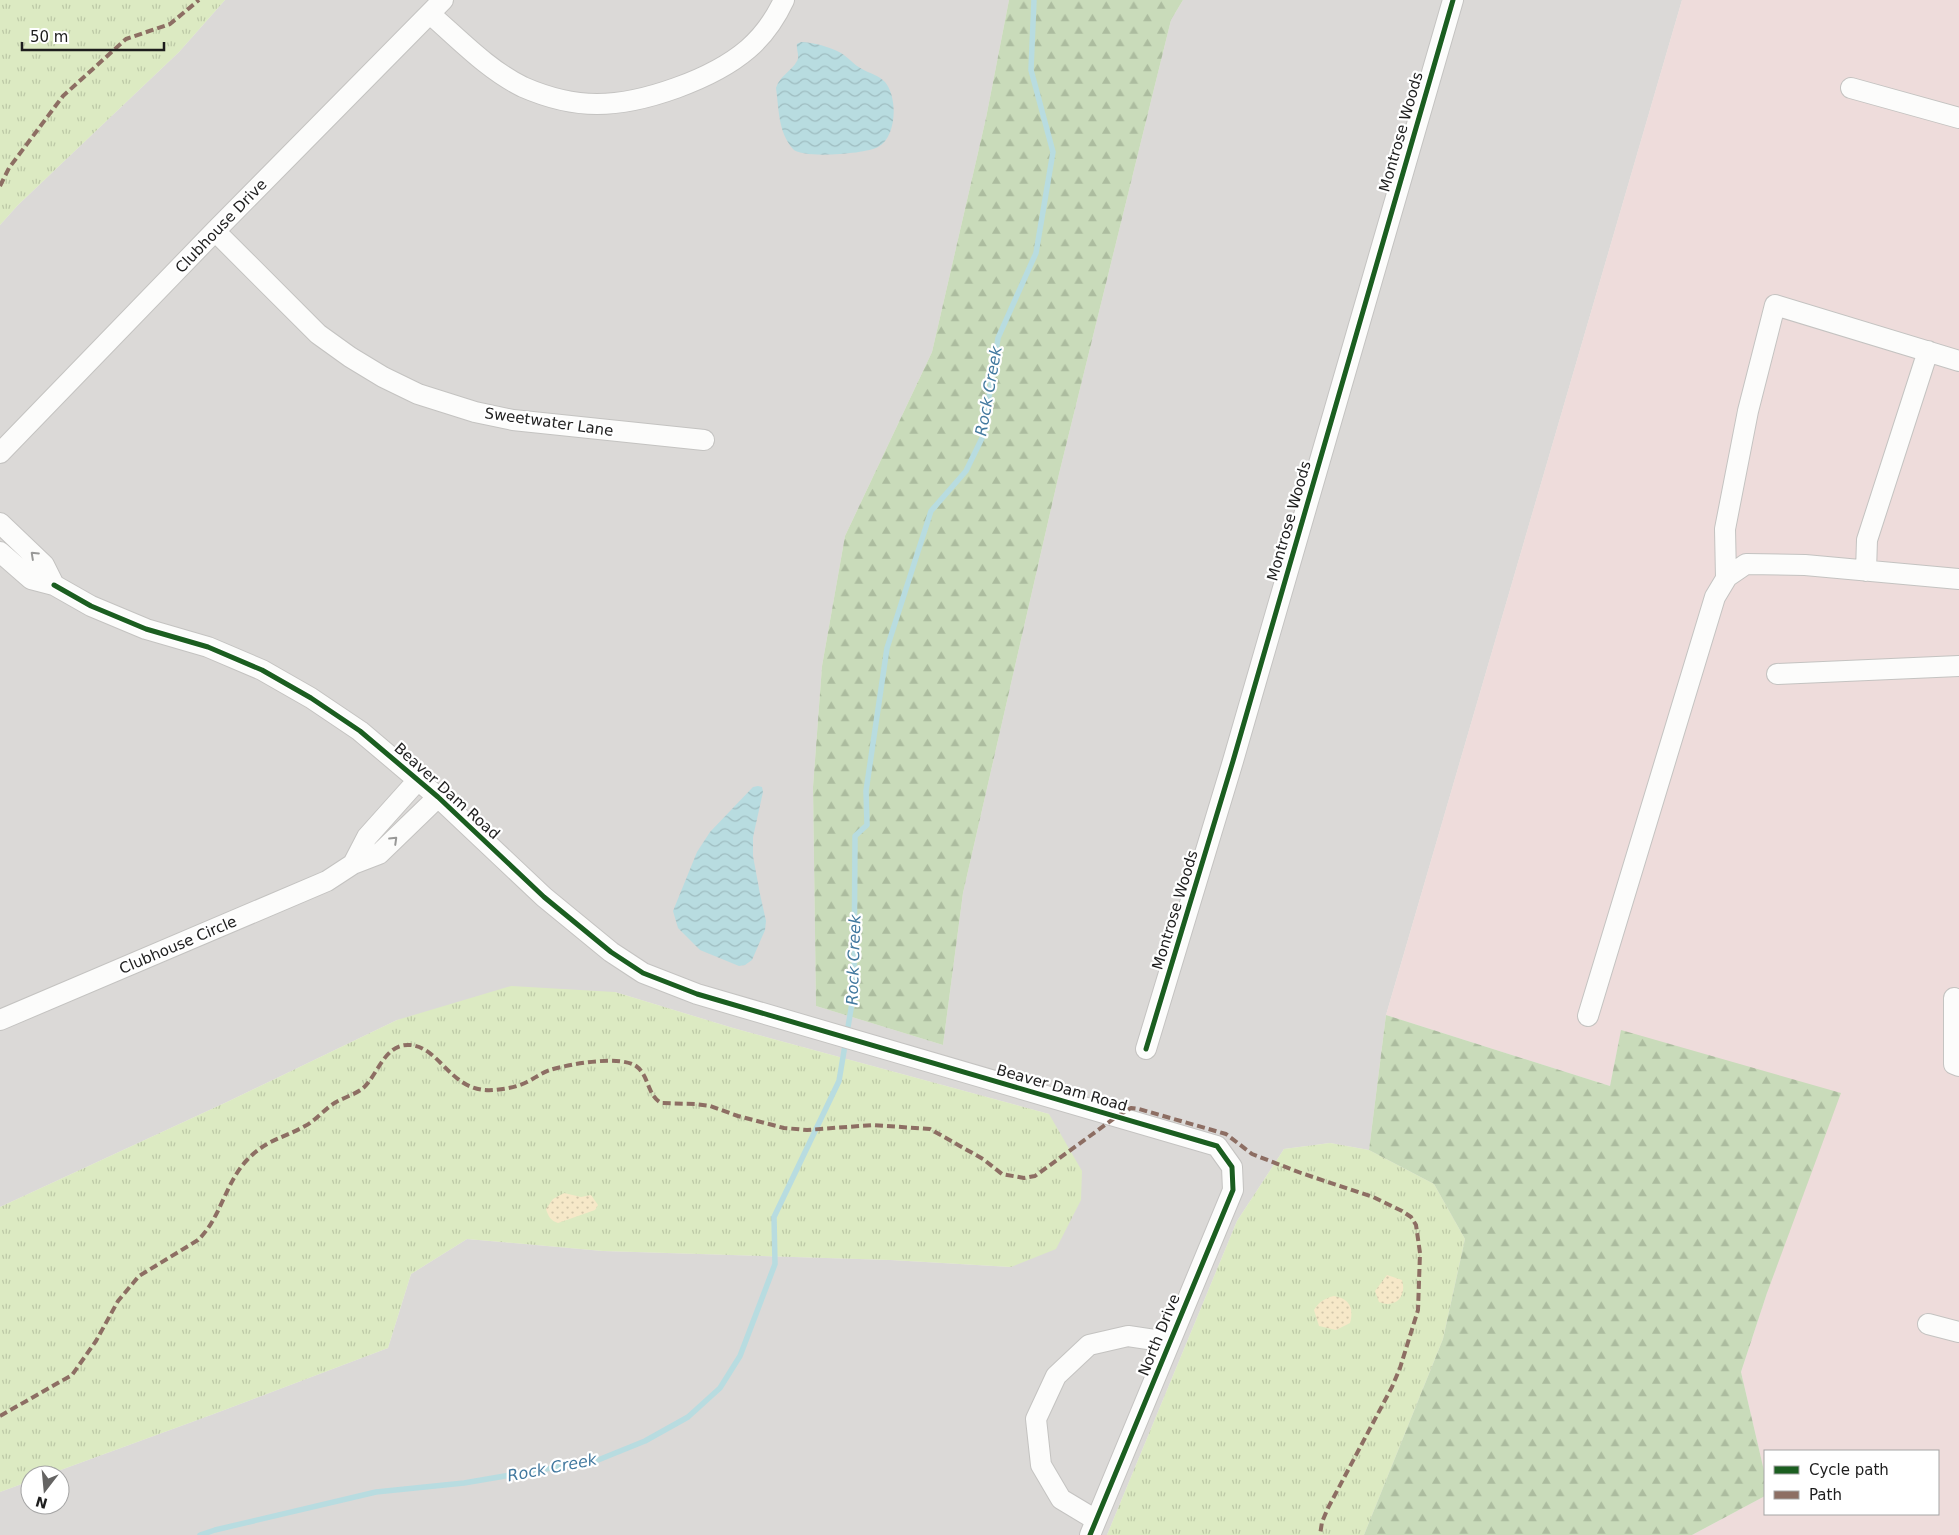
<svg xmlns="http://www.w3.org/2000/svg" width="1959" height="1535" font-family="'DejaVu Sans',sans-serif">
<defs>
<pattern id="grass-tufts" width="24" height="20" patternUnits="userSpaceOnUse" patternTransform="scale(1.25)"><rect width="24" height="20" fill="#dceac2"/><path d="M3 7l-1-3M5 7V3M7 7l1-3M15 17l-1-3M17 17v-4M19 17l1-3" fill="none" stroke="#bcc8a6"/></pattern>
<pattern id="forest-firs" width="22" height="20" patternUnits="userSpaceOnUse" patternTransform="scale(1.25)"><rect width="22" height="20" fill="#c9dbba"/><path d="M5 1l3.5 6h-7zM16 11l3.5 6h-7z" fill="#acbc9f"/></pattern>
<pattern id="sand-dots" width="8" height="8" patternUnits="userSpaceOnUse" patternTransform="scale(1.25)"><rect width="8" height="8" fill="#f6e8c8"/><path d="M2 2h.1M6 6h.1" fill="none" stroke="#d2c7ab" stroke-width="1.8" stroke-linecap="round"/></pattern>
<pattern id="water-waves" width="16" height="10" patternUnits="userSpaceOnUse" patternTransform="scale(1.25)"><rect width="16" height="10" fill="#b8dce0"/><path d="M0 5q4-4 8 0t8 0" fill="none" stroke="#9ebcc0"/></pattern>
</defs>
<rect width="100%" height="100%" fill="#ece9e5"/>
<path fill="#dbd9d7" d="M225,0H1009L986,118L932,352L845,536L822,666L813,787L816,1006L943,1045L963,893L1059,474L1171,20L1183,0H1682L1386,1015L1369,1150L1330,1143L1284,1149L1237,1221L1107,1535H0V1492L30,1481V1505H60V1475H47L211,1415L388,1348L411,1274L467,1239L603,1251L891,1260L1011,1267L1049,1114L733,1028L615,992L397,1020L229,1101L0,1207V225L18,205L179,52Z"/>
<path fill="#eedcdb" d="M1682,0H1959V1535H1692L1765,1496V1514H1938V1451H1765V1475L1741,1372L1767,1293L1621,1031L1610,1086L1386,1015Z"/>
<path fill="url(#grass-tufts)" d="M0,0H225L179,52L18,205L0,225Z
M511,986L615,992L733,1028L1049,1114L1082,1171L1081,1200L1056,1249L1011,1267L891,1260L603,1251L467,1239L411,1274L388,1348L211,1415L47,1475H30V1481L0,1492V1207L229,1101L397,1020Z
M1330,1143L1369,1150L1434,1184L1465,1239L1443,1339L1364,1535H1107L1237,1221L1284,1149Z"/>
<path fill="url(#forest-firs)" d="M1009,0H1183L1171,20L1059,474L963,893L943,1045L816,1006L813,787L822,666L845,536L932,352L986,118Z
M1386,1015L1610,1086L1621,1030L1841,1093L1767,1293L1741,1372L1765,1475V1496L1692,1535H1364L1443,1339L1465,1239L1434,1184L1369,1150Z"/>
<path fill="url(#sand-dots)" d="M564,1193L581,1197L591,1195L598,1205L595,1210L558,1223C551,1221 548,1216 546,1209L553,1199Z
M1387,1275L1402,1280C1407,1296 1396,1309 1379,1302L1375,1291Z
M1334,1296C1350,1299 1354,1308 1350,1323L1336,1330L1319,1326L1314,1310C1319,1302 1325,1298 1334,1296Z"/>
<path fill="url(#water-waves)" d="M801,42C813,42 830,47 841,53C848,57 854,65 862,69C869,73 880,76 885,82C898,97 897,137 878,147C866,154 801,159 793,149C778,132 779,109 776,88C780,75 792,71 797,61C800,56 796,50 797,44Z
M758,786L762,787L763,792L753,837V856L760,894L766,921L765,930L752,960L745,965L739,966L700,950L678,928L673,911L697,852L710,832L753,787Z"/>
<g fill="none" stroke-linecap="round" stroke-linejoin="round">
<path stroke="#b8dce0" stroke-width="5.5" d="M200,1535L215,1530L376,1492L464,1483L598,1460L645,1441L688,1417L720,1388L740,1356L775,1264L774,1217L839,1081L854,991L855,836L867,825L866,791L887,648L931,511L966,471L983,436L998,338L1036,253L1053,152L1031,70L1034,0"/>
<defs>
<path id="minor" d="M430,14C459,39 488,70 523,87C546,97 572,104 597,104C643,104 713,79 748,49C763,36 776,17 784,0
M1851,88L1959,118
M215,231L318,334L350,357L383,377L418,394L475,412L513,420L704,440
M0,453L215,231L443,0
M0,523L44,565L54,585L31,579L0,552
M1866,571L1867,540L1928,351
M1726,578L1725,529L1748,411L1775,305L1959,361
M54,585L91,606L146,629L208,647L262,670L311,698L360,731L438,797L544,897L611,952L643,973L697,994L1217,1146L1232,1167L1233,1190L1090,1535
M1777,674L1959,666
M353,864L367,837L418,780
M1954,998V1064L1959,1066
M1588,1016L1715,597L1727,577L1746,564L1805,565L1959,579
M0,1020L327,881L353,864L379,854L438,797
M1146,1049L1233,761L1453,0
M1928,1324L1959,1332
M1096,1520L1061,1499L1041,1465L1036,1419L1056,1376L1089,1345L1128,1336L1168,1342"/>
</defs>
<use href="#minor" stroke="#c4c3c1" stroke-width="22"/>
<use href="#minor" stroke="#fcfcfb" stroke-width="20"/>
<path stroke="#8d6e63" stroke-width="4" stroke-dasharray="8 4" stroke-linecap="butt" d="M0,186L9,168L63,96L126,39L170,24L199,0
M0,1416L72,1375L96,1341L118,1301L139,1276L198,1240C221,1218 225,1183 247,1160C267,1139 282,1139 305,1126C318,1119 326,1107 338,1101C346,1097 355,1094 362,1089C378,1076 384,1043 410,1045C441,1047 451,1094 494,1090C505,1089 517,1087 527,1082C535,1078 541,1073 550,1070C569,1064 619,1055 636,1066C649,1075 647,1095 661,1103L695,1104L710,1106L738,1116L784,1128L807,1130L873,1125L930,1129L983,1159L1002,1174L1024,1178L1035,1176L1116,1117L1131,1108L1139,1109L1226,1134L1252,1154L1301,1173L1373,1197L1402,1211L1411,1217L1416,1225L1420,1253L1418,1310L1400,1368L1392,1387L1328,1508L1322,1522L1320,1535"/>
<defs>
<path id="cycleway" d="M54,585L91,606L146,629L208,647L262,670L311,698L360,731L438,797L544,897L611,952L643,973L697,994L1217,1146L1232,1167L1233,1190L1090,1535
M1146,1049L1233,761L1453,0"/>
</defs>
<use href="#cycleway" stroke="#fff" stroke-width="8"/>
<use href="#cycleway" stroke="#1b5e20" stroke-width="5"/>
</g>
<defs><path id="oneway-chevron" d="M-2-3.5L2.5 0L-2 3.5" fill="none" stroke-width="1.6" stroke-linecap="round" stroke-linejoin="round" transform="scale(1.25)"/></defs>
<g stroke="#989897">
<use href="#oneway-chevron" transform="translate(34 555) rotate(-137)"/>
<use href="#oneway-chevron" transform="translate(394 840) rotate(-44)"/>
</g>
<g text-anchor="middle" stroke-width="4.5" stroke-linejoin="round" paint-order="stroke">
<g font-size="15" fill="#1d1d1d" stroke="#fff">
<text transform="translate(1401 132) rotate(-74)" y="5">Montrose Woods</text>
<text transform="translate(221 226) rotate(-46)" y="5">Clubhouse Drive</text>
<text transform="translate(549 422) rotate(8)" y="5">Sweetwater Lane</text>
<text transform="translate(1289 521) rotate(-74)" y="5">Montrose Woods</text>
<text transform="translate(447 791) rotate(42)" y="5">Beaver Dam Road</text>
<text transform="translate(1175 910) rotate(-73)" y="5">Montrose Woods</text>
<text transform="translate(178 945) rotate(-23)" y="5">Clubhouse Circle</text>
<text transform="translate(1062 1088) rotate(16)" y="5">Beaver Dam Road</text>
<text transform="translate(1159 1335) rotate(-68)" y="5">North Drive</text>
</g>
<g font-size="16" font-style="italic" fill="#42799f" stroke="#fff">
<text transform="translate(988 391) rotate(-80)" y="6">Rock Creek</text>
<text transform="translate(853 960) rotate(-88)" y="6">Rock Creek</text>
<text transform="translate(552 1467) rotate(-11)" y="6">Rock Creek</text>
</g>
</g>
<rect x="1764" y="1450" width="175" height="65" fill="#ffffff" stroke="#a5a5a5"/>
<rect x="1774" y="1466" width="25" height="8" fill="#1b5e20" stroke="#a5a5a5"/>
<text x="1809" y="1475" font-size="15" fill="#1d1d1d">Cycle path</text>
<rect x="1774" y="1491" width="25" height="8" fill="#8d6e63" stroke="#a5a5a5"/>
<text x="1809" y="1500" font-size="15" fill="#1d1d1d">Path</text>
<g transform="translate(45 1490) rotate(196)"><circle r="24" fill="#ffffff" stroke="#a5a5a5"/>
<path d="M0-4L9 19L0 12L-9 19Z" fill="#656463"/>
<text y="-8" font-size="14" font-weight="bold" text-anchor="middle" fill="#1d1d1d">N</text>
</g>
<path d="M22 42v8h142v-8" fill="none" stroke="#1d1d1d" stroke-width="2.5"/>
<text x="30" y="42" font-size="15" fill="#1d1d1d" stroke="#ffffff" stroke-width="4" paint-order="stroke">50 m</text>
</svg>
